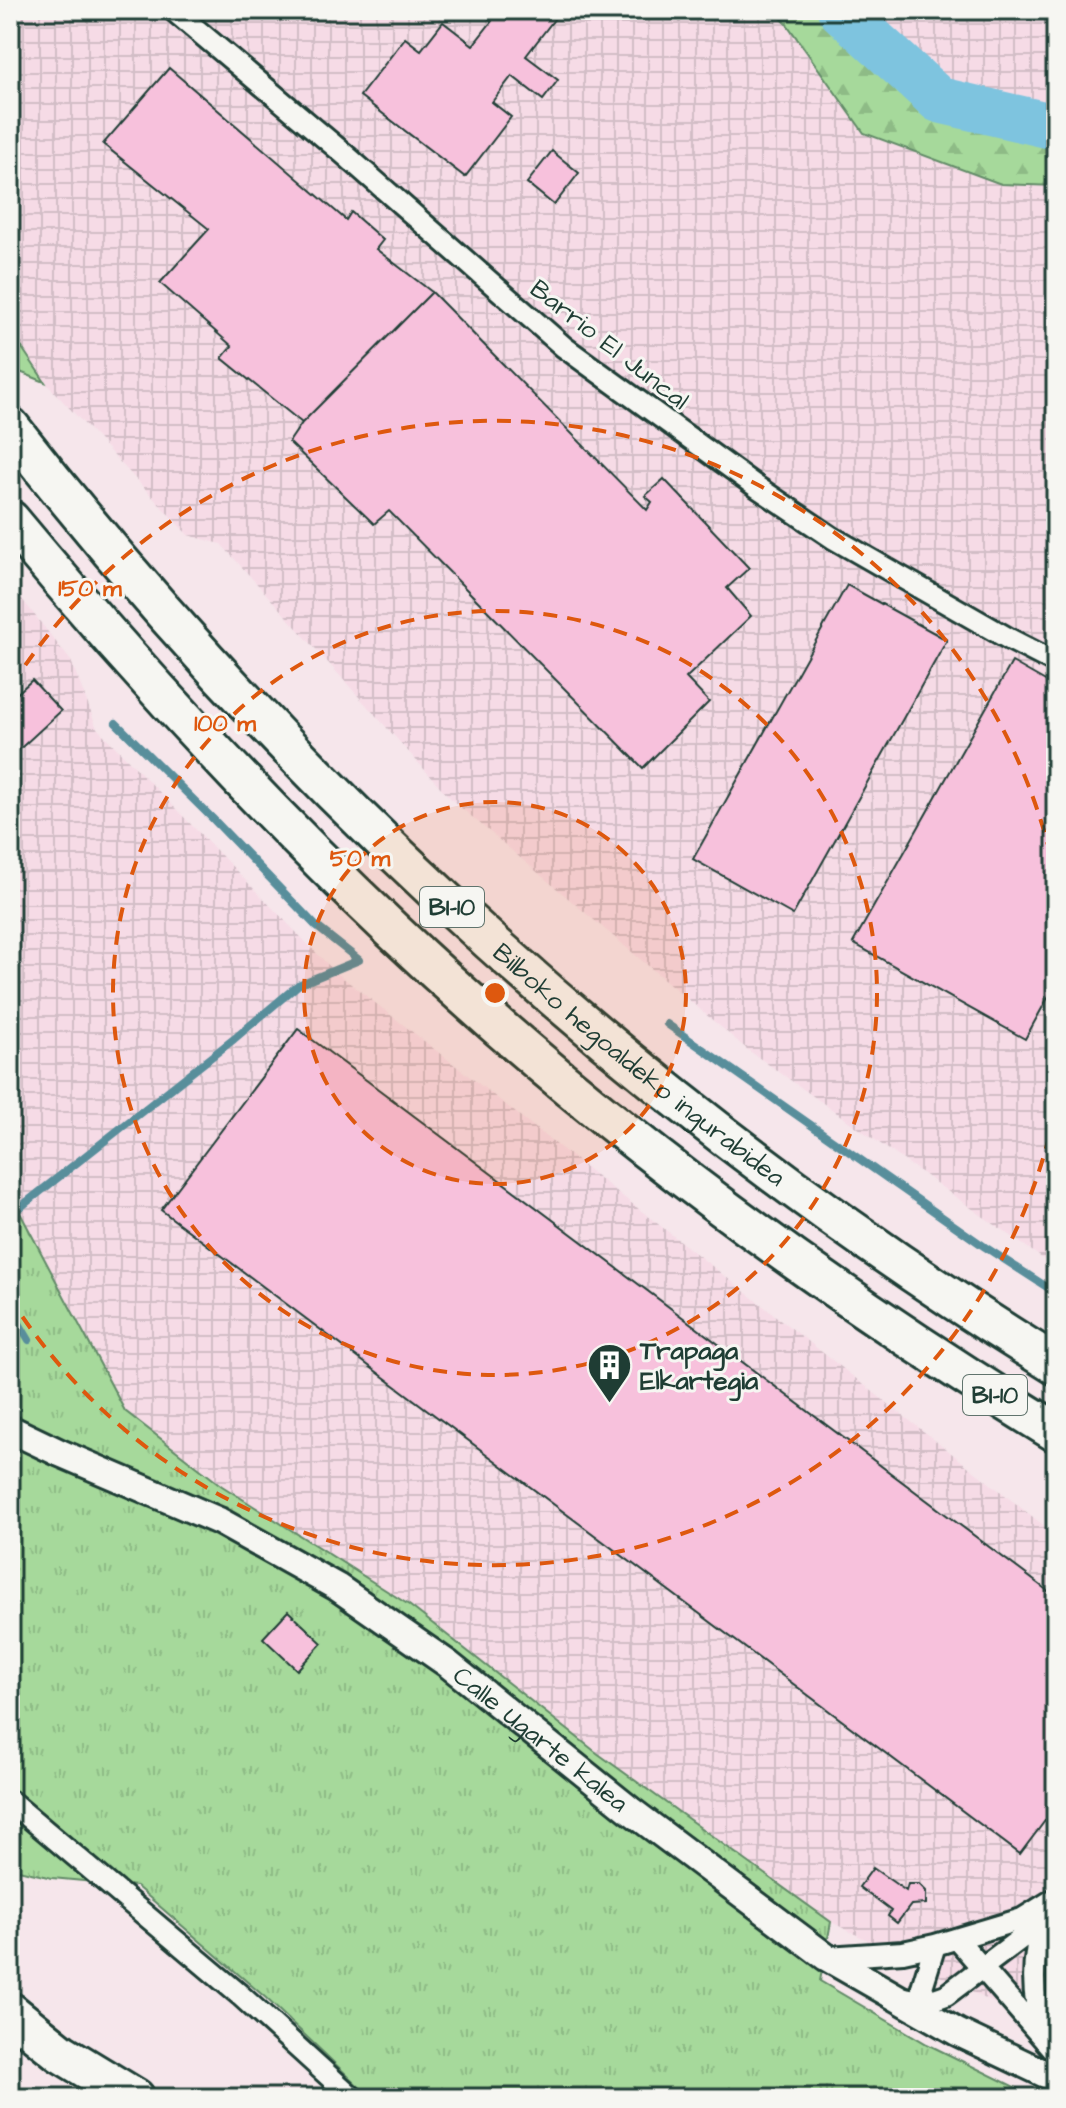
<svg xmlns="http://www.w3.org/2000/svg" width="1066" height="2108" font-family="'Architects Daughter',sans-serif">
<defs>
<pattern id="industrial-grid" width="8" height="8" patternUnits="userSpaceOnUse" patternTransform="scale(2)"><rect width="8" height="8" fill="#f6dbe6"/><path d="M0 4h8M4 0v8" fill="none" stroke="#d2bdc6"/></pattern>
<pattern id="grass-tufts" width="24" height="20" patternUnits="userSpaceOnUse" patternTransform="scale(2)"><rect width="24" height="20" fill="#a6d99b"/><path d="M3 7l-1-3M5 7V3M7 7l1-3M15 17l-1-3M17 17v-4M19 17l1-3" fill="none" stroke="#8ebb86"/></pattern>
<pattern id="forest-firs" width="22" height="20" patternUnits="userSpaceOnUse" patternTransform="scale(2)"><rect width="22" height="20" fill="#a6d99b"/><path d="M5 1l3.5 6h-7zM16 11l3.5 6h-7z" fill="#8ebb86"/></pattern>
</defs>
<rect width="100%" height="100%" fill="#f6e6eb"/>
<filter id="ink" filterUnits="userSpaceOnUse"><feTurbulence type="fractalNoise" baseFrequency=".0125" numOctaves="2"/><feDisplacementMap in="SourceGraphic" scale="16" xChannelSelector="R" yChannelSelector="G"/><feConvolveMatrix kernelMatrix="1 2 1 2 8 2 1 2 1" color-interpolation-filters="sRGB"/></filter>
<g filter="url(#ink)">
<path fill="url(#industrial-grid)" d="M10,10H773L786,23L1001,184L1056,186V1268L748,1050L452,800L221,544L188,535L45,382L10,330Z
M856,10H1056V116L957,92L907,55Z
M10,584L71,661L97,728L333,970L1056,1535V2034L831,1922L597,1753L409,1605L222,1486L125,1411L10,1194Z"/>
<path fill="url(#grass-tufts)" stroke="#628b68" stroke-width="2" d="M10,330L45,382L10,368Z
M10,1194L125,1411L222,1486L409,1605L597,1753L831,1922L820,1981L927,2044L1037,2098H371L266,1998L136,1886L52,1878L10,1868Z"/>
<path fill="url(#forest-firs)" stroke="#628b68" stroke-width="2" d="M773,10H856L907,55L957,92L1056,116V186L1001,184L864,133L786,23Z"/>
<g fill="none" stroke-linecap="round" stroke-linejoin="round">
<path stroke="#588e9b" stroke-width="8" d="M667,1024L985,1247L1056,1293
M10,1224L18,1209L234,1039L298,985L359,960L316,926L212,818L116,723
M10,1308L29,1340"/>
<path stroke="#7ec4df" stroke-width="46" d="M840,10L939,100L1056,127"/>
</g>
<path fill="#f7c1dc" stroke="#1f3d34" stroke-width="2" d="M478,10H545L555,18L526,56L558,80L543,100L512,76L492,102L511,117L465,177L360,96L405,38L421,50L443,22L473,45L492,21Z
M169,68L346,220L351,212L383,240L376,249L432,292L302,423L222,358L232,346L160,283L209,229L103,144Z
M552,151L579,173L554,205L527,183Z
M432,292L647,510L652,502L645,496L664,479L749,568L727,588L751,616L686,678L709,702L643,768L389,511L374,524L289,442L302,423Z
M847,585L947,640L793,915L693,859Z
M1012,662L1056,687V983L1025,1039L853,943Z
M32,680L61,711L10,758V700Z
M10,767L18,776L10,784Z
M298,1029L1056,1597V1806L1020,1854L161,1210Z
M288,1611L322,1643L297,1670L263,1638Z
M873,1868L906,1891L908,1884H919L926,1891V1904L911,1905L897,1923L888,1916L891,1911L859,1887Z"/>
<g fill="none" stroke-linecap="round" stroke-linejoin="round">
<defs>
<path id="minor" d="M173,10L343,153L564,347L757,487L833,538L1011,640L1056,663
M10,1801L240,1995L353,2098
M957,1939L1056,2053
M827,1957L903,1952L935,1945L1022,1919L1056,1898
M905,1998L926,2002L946,1995L1044,1921L1056,1907
M930,2009L922,1987L935,1945
M1043,2035C1032,1996 1030,1960 1044,1921"/>
<g id="tertiary">
<path id="s1" d="M10,1429L60,1453L219,1521L337,1587L448,1664L630,1810L826,1957L957,2032L1056,2079"/>
</g>
<g id="motorway">
<path id="s2" d="M10,427C300,798 655,1118 1056,1365"/>
<path d="M10,520C130,664 256,801 392,930C593,1121 819,1287 1056,1432"/>
<path d="M10,2012L61,2053L135,2098"/>
</g>
</defs>
<use href="#minor" stroke="#1f3d34" stroke-width="26"/>
<use href="#tertiary" stroke="#1f3d34" stroke-width="32"/>
<use href="#motorway" stroke="#1f3d34" stroke-width="44"/>
<use href="#minor" stroke="#f6f6f2" stroke-width="20"/>
<use href="#tertiary" stroke="#f6f6f2" stroke-width="26"/>
<use href="#motorway" stroke="#f6f6f2" stroke-width="38"/>
</g>
</g>
<circle cx="495" cy="993" r="191" fill="#de580e" fill-opacity=".12"/>
<g fill="none" stroke="#de580e" stroke-width="4" stroke-dasharray="14 10">
<circle cx="495" cy="993" r="191"/>
<circle cx="495" cy="993" r="382"/>
<path d="M1055 1112A573 573 0 0 1 12 1301M12 685A573 573 0 0 1 1055 874"/>
</g>
<defs>
<symbol id="building-pin" viewBox="-11 -11 22 30"><path d="M0 17L-7.5 6A9.5 9.5 0 1 1 7.5 6Z" fill="#1f3d34" stroke="#f6f6f2"/><path d="M-4-6H4V6H1V3H-1V6H-4ZM-2.5-4.3h1.7v1.8h-1.7ZM.8-4.3h1.7v1.8H.8ZM-2.5-1h1.7V.8h-1.7ZM.8-1h1.7V.8H.8Z" fill="#fff"/></symbol>
</defs>
<g fill-rule="evenodd">
<use href="#building-pin" x="584" y="1340" width="51" height="69"/>
</g>
<g text-anchor="middle" stroke-width="6" stroke-linejoin="round" paint-order="stroke">
<g fill="#f6f6f2" stroke="#60746d" stroke-width="2">
<rect x="420" y="887" width="64" height="40" rx="6"/>
<rect x="963" y="1375" width="64" height="40" rx="6"/>
</g>
<g font-size="24" font-weight="bold" fill="#1f3d34">
<text x="452" y="915">BI-10</text>
<text x="995" y="1403">BI-10</text>
</g>
<g font-size="26" fill="#1f3d34" stroke="#f6f6f2">
<text transform="translate(610 344) rotate(38)" y="9">Barrio El Juncal</text>
<text dy="9" stroke="none"><textPath href="#s2" startOffset="898">Bilboko hegoaldeko ingurabidea</textPath></text>
<text dy="9" stroke="none"><textPath href="#s1" startOffset="618">Calle Ugarte kalea</textPath></text>
</g>
<g font-size="26" font-weight="bold" fill="#1f3d34" stroke="#f6f6f2" text-anchor="start">
<text x="640" y="1359">Trapaga<tspan x="640" dy="30">Elkartegia</tspan></text>
</g>
</g>
<circle cx="495" cy="993" r="12" fill="#de580e" stroke="#f6f6f2" stroke-width="4"/>
<g font-size="24" text-anchor="middle" font-weight="bold" fill="#de580e" stroke="#f6f6f2" stroke-width="6" stroke-linejoin="round" paint-order="stroke">
<text x="90" y="596">150 m</text>
<text x="225" y="731">100 m</text>
<text x="360" y="866">50 m</text>
</g>
<rect width="1066" height="2108" fill="none" stroke="#f6f6f2" stroke-width="40"/>
<rect x="20" y="20" width="1026" height="2068" fill="none" stroke="#1f3d34" stroke-width="3" filter="url(#ink)"/>
</svg>
